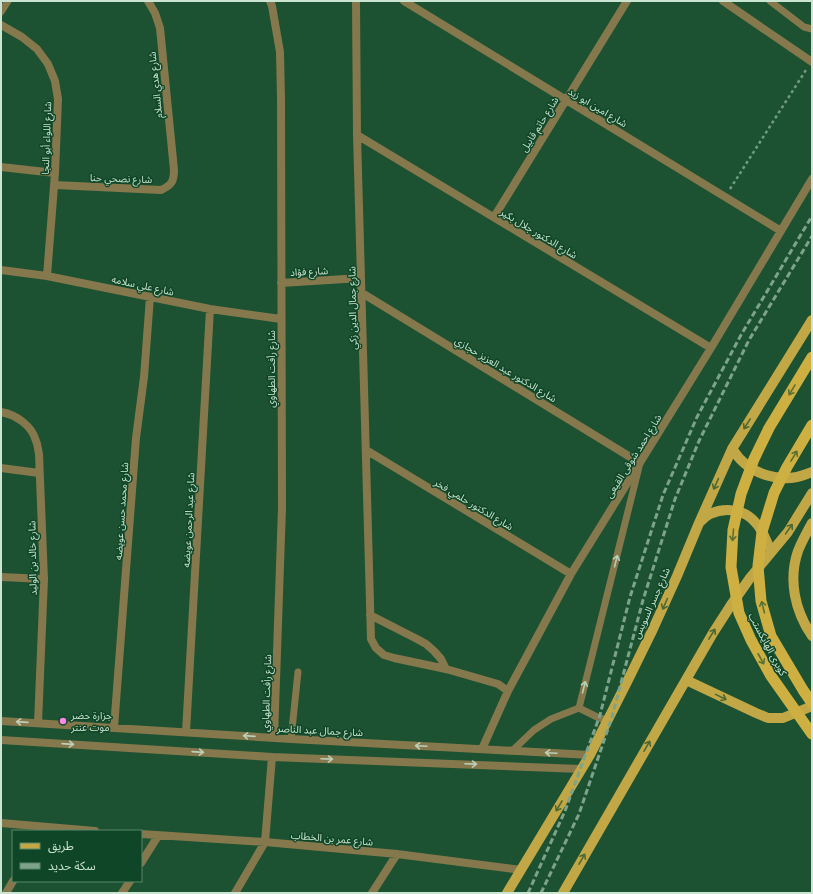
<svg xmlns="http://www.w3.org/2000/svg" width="813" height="894" font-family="Merriweather,'Noto Sans Arabic',serif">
<rect width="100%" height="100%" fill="#1c5131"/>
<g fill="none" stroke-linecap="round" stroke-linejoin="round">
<path stroke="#729b80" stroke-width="2.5" stroke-dasharray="3 3" stroke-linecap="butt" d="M730,189L806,70"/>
<path stroke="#84784c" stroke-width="7" d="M770,1L804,27L812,29
M1,12L8,1
M608,720L599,718L579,708L639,467
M291,739L298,672
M512,751L534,730L551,719L579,708"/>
<path stroke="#84784c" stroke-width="8" d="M270,1L272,6L280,52L281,99L282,508L274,738
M356,1L357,135L371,639L376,648L384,655L394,658L446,669L498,684L508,691
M404,1L781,231
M1,25L22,37L37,49L48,64L55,81L58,99L55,173L47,276
M357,135L711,348
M1,167L55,173
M55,185L161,190C172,185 174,181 174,170L160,28L155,13L148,1
M494,217L627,1
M1,270L47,276L210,309L281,319
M281,283L361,278
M362,293L640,463
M1,412C17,415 32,426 36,441C38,445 38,450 39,454L44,579L38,723
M366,450L571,574
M1,468L39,473
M1,577L44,579
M370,615L417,639L426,644L434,651L441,659L446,669
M1,721L291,739L590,755
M114,728L136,438L144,377L150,297
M186,732L210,309
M1,740L272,757L581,769
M482,749L508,691L571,574L711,348L812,179
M1,823L95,831
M141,834L265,842L397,854L521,870
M141,863L158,836
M6,893L13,881
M122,893L130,881
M235,893L265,842L272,757
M372,893L397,854"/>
<path stroke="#84784c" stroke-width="8" d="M723,1L812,62"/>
<path stroke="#c2a746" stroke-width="10" d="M732,449C735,452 737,456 740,459C754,474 777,481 797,477C802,476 807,474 812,472
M700,522C703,519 706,516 710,514C725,507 744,509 755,522C763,530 767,542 771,552
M812,523C807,532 802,541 798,551C788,580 795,611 812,636
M686,680L756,713L768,718H783L812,706
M507,893L590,755L628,680L653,629L677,576L699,523L732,449L812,320
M563,893L713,633L731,605L750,578L788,532L812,493"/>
<path stroke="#ceb042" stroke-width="11" d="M812,357L769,428L754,459L741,494L733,530L731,567L739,613L751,640L771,676L812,734
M812,425L787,467L774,493L762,532L758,566L761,601L771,636L803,690L812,703"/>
<path stroke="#7da38a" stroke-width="3" stroke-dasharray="6 3" stroke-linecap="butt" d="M528,893L565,811L600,715L630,597L663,495L697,417L741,335L812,216
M541,893L579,814L612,717L643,600L675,499L699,441L749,340L812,236"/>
</g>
<defs><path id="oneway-shaft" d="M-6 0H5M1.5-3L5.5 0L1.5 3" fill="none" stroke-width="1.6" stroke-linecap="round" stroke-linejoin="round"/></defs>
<g stroke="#5b7032">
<use href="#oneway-shaft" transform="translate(792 390) rotate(121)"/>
<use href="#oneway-shaft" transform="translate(794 456) rotate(-59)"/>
<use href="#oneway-shaft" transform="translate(733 535) rotate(95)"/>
<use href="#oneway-shaft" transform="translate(763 607) rotate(-104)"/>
<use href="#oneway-shaft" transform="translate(761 659) rotate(61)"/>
</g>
<g stroke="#4e6832">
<use href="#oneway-shaft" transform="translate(747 424) rotate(122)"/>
<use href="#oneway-shaft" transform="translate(716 484) rotate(114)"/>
<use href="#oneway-shaft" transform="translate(789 529) rotate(-55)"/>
<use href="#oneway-shaft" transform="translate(665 604) rotate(114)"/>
<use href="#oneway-shaft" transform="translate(712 634) rotate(-58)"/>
<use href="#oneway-shaft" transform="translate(721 697) rotate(26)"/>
<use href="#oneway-shaft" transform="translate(647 746) rotate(-60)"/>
<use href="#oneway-shaft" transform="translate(559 806) rotate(121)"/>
<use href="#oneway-shaft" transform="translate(582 859) rotate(-60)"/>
</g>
<g stroke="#bccfb6">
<use href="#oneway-shaft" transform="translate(616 561) rotate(-76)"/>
<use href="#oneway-shaft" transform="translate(584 687) rotate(-76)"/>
<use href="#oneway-shaft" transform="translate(22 722) rotate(-176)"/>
<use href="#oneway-shaft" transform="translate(249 736) rotate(-176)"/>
<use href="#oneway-shaft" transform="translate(68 744) rotate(4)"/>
<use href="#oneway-shaft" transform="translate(421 746) rotate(-177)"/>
<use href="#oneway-shaft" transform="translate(198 752) rotate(4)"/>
<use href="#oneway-shaft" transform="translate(551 753) rotate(-177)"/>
<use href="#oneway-shaft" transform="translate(327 759) rotate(2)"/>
<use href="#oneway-shaft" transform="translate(471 764) rotate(2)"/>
</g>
<circle fill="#fb87e6" stroke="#0f4627" stroke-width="1.5" cx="63" cy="721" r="4"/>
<g text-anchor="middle" stroke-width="3" stroke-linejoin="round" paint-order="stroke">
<g font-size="10" fill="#cae5d1" stroke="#0f4627">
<text transform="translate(155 85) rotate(-96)" y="4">شارع هدي السلام</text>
<text transform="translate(598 107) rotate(31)" y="4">شارع امين ابو زيد</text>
<text transform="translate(539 124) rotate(-58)" y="4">شارع حاتم قابيل</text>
<text transform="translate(46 138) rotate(-88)" y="4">شارع اللواء أبو النجا</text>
<text transform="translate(121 178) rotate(2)" y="4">شارع نصحي حنا</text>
<text transform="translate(539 233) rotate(31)" y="4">شارع الدكتور جلال بكير</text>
<text transform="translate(309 271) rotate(-3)" y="4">شارع فؤاد</text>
<text transform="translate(143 285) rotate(12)" y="4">شارع علي سلامه</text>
<text transform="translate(352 308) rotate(-91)" y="4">شارع جمال الدين زكي</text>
<text transform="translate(271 369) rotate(-90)" y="4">شارع رأفت الطهاوي</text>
<text transform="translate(506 369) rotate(31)" y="4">شارع الدكتور عبد العزيز حجازي</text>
<text transform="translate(633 456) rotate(-58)" y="4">شارع احمد شوقى القيعى</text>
<text transform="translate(474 504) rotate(31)" y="4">شارع الدكتور حلمي فخر</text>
<text transform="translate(121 511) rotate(-86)" y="4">شارع محمد حسن عويضه</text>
<text transform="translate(188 520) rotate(-87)" y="4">شارع عبد الرحمن عويضه</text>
<text transform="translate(32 558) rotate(-91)" y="4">شارع خالد بن الوليد</text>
<text transform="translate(651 603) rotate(-66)" y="4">شارع جسر السويس</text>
<text transform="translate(768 644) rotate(62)" y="4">كوبرى الهايكستب</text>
<text transform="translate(266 693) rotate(-88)" y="4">شارع رأفت الطهاوي</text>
<text transform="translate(320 730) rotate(3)" y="4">شارع جمال عبد الناصر</text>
<text transform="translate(332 838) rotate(5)" y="4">شارع عمر بن الخطاب</text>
</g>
<g font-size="10" fill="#cae5d1" stroke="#0f4627" text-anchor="start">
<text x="71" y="719">جزارة حضر<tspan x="71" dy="12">موت عنتر</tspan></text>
</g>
</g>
<rect width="813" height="894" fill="none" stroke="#cae5d1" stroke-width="4"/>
<rect x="12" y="830" width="130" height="52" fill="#0f4627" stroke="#5a866b"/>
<rect x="20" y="843" width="20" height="6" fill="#c2a746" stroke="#5a866b"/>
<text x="48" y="850" font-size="12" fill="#cae5d1">طريق</text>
<rect x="20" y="863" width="20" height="6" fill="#7da38a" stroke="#5a866b"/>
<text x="48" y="870" font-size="12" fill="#cae5d1">سكة حديد</text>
</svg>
